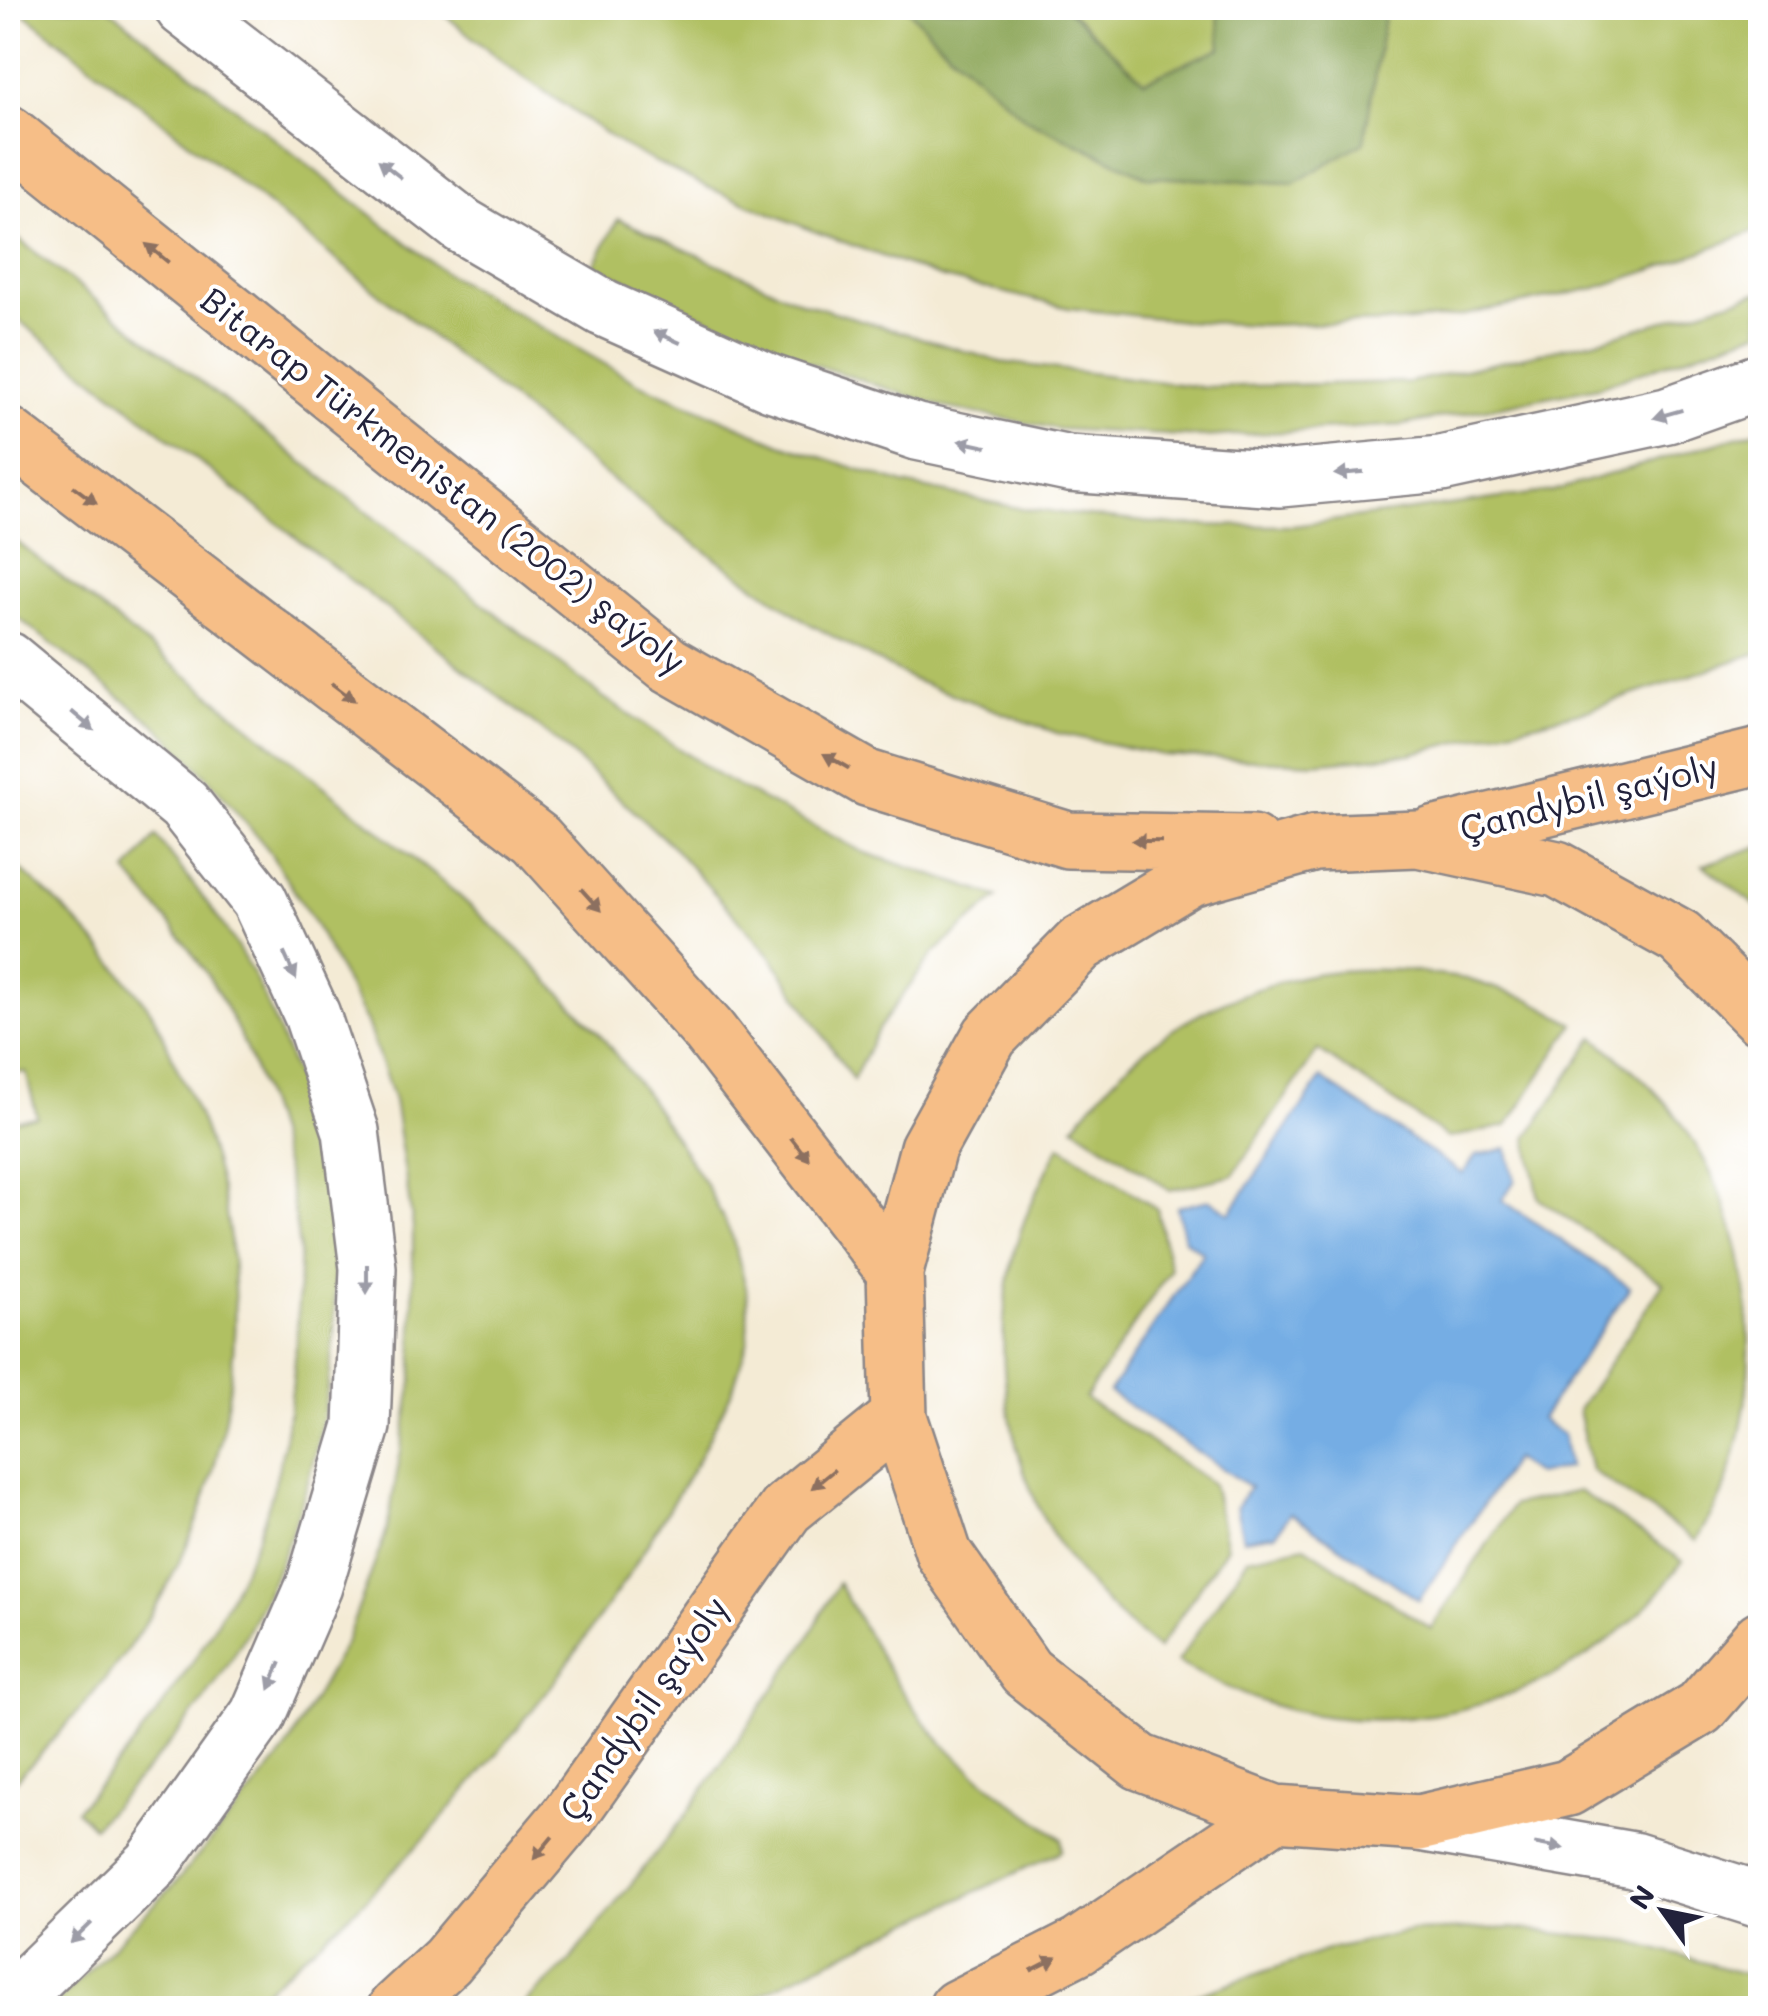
<svg xmlns="http://www.w3.org/2000/svg" width="1768" height="2016" font-family="Mali,sans-serif">
<rect width="100%" height="100%" fill="#fff"/>
<filter id="ink" filterUnits="userSpaceOnUse"><feTurbulence type="fractalNoise" baseFrequency=".01" numOctaves="2"/><feDisplacementMap in="SourceGraphic" scale="20" xChannelSelector="R" yChannelSelector="G"/><feConvolveMatrix kernelMatrix="1 2 1 2 8 2 1 2 1" color-interpolation-filters="sRGB"/></filter>
<filter id="wash" filterUnits="userSpaceOnUse"><feTurbulence type="fractalNoise" baseFrequency=".0048" numOctaves="4" result="noise"/><feDisplacementMap in="SourceGraphic" scale="40" xChannelSelector="R" yChannelSelector="G"/><feGaussianBlur stdDeviation="2.25" result="paint"/><feColorMatrix in="noise" values="0 0 0 0 0 0 0 0 0 0 0 0 0 0 0 0 0 1.4 0 .05"/><feComposite in="paint" operator="in"/></filter>
<g filter="url(#wash)">
<rect width="100%" height="100%" fill="#f4ebd5"/>
<path fill="#b0c062" stroke="#69714e" stroke-width="2.5" d="M17,8H108L444,272L638,383L781,444L904,484L1023,509L1174,525L1293,526L1553,491L1760,430V652L1591,709L1410,754L1313,763L1163,755L1057,733L913,680L808,623L667,524L219,166Z
M436,8H907L940,43L1026,119L1147,177L1294,183L1385,12L1383,8H1760V229L1670,264L1596,288L1460,316L1399,322L1260,325L1183,321L1069,308L939,277L811,230L707,187L625,147L509,67Z
M1066,8H1217L1222,48L1144,81Z
M618,219L801,302L1001,362L1202,387L1410,382L1607,338L1760,292V331L1598,387L1403,425L1203,437L1058,429L943,407L785,355L594,266Z
M8,231L600,695L722,778L863,852L998,897L934,953L879,1028L853,1080L770,955L671,845L561,745L8,312Z
M8,535L196,683L457,894L519,950L600,1034L648,1097L705,1183L732,1236L747,1291L748,1341L732,1391L697,1462L628,1576L556,1680L497,1754L428,1835L358,1907L245,2008H51L172,1887L284,1753L347,1639L387,1530L413,1381V1227L394,1100L367,1023L314,922L267,848L206,776L157,726L8,610Z
M156,836C188,878 222,919 248,965C264,993 276,1025 288,1055C305,1099 320,1146 327,1193C351,1342 318,1500 247,1632C208,1705 150,1768 93,1827L76,1810C150,1731 214,1642 256,1541C286,1466 296,1384 298,1304C298,1286 300,1268 299,1251C291,1166 258,1059 214,986C189,944 158,909 127,872Z
M1760,846V909L1703,865Z
M8,859C54,897 93,935 129,983C137,993 146,1003 152,1013C162,1030 169,1050 177,1068C189,1093 201,1119 209,1145C258,1298 235,1477 151,1614C111,1679 59,1734 8,1789V1121L37,1117L26,1072L8,1073Z
M1402,970L1467,979L1529,999L1574,1024L1507,1126L1448,1138L1318,1050L1232,1176L1170,1190L1074,1126C1098,1096 1123,1066 1154,1043C1202,1006 1280,975 1340,971C1361,969 1382,970 1402,970Z
M1594,1037C1625,1063 1657,1089 1681,1122C1756,1229 1768,1373 1722,1494C1715,1510 1704,1526 1696,1541L1591,1470L1578,1410L1663,1283L1539,1199L1527,1138Z
M1060,1145L1157,1209L1170,1270L1085,1398L1213,1484L1227,1547L1158,1649C1128,1625 1100,1600 1076,1569C1010,1484 989,1362 1013,1257C1022,1218 1042,1181 1060,1145Z
M1579,1491L1683,1561C1672,1575 1662,1590 1650,1603C1560,1698 1416,1740 1290,1710C1250,1700 1213,1682 1177,1662L1248,1558L1305,1546L1431,1629L1513,1505Z
M838,1583C870,1637 899,1697 943,1743C978,1779 1021,1809 1062,1839V1851L807,1971L735,2008H520L568,1963L683,1819L808,1639Z
M1512,1928L1631,1942L1760,1978L1751,2008H1158L1333,1948L1412,1931Z"/>
<path fill="#8ca658" stroke="#57644a" stroke-width="2.5" d="M907,8H1066L1144,81L1221,48L1217,8H1383L1385,12L1364,142L1294,183L1147,177L1026,119L940,43Z"/>
<path fill="#74ade4" stroke="#4b6890" stroke-width="2.5" d="M1321,1078L1463,1174L1476,1155L1507,1149L1515,1180L1502,1200L1630,1287L1541,1419L1563,1435L1569,1467L1537,1475L1514,1459L1419,1600L1290,1513L1276,1534L1243,1539L1236,1507L1250,1487L1109,1392L1203,1253L1184,1239L1177,1207L1210,1200L1230,1213Z"/>
</g>
<g filter="url(#ink)">
<g fill="none" stroke-linecap="round" stroke-linejoin="round">
<defs>
<path id="minor" d="M183,8L463,226L603,308L771,383L917,432L1069,464L1280,479L1441,464L1667,415L1760,382
M8,660L184,805L259,900L312,1015L351,1131L368,1268L362,1426L314,1586L258,1715L152,1864L8,2004
M1419,1823L1633,1860L1760,1900"/>
<path id="major" d="M8,133L668,664L867,778L1068,840L1252,843
M8,435L536,839L708,1030L895,1272
M1433,835L1760,756
M1760,1017L1680,937L1557,869L1418,839L1315,843L1190,878L1080,944L990,1036L928,1148L895,1272L899,1417L944,1554L1026,1672L1140,1762L1275,1813L1419,1823L1568,1788L1700,1708L1760,1639
M396,2008L447,1961L568,1817L786,1509L899,1417
M957,2008L1079,1946L1275,1813"/>
</defs>
<use href="#minor" stroke="#8b8688" stroke-width="60"/>
<use href="#major" stroke="#8b8688" stroke-width="60"/>
<use href="#minor" stroke="#fff" stroke-width="55"/>
<use href="#major" stroke="#f6be87" stroke-width="55"/>
</g>
<defs><path id="oneway-solid" d="M-6-.8H1V-3.2L6.5 0L1 3.2V.8H-6Z" transform="scale(2.5)"/></defs>
<g fill="#9c9ca7">
<use href="#oneway-solid" transform="translate(390 169) rotate(-142)"/>
<use href="#oneway-solid" transform="translate(667 337) rotate(-156)"/>
<use href="#oneway-solid" transform="translate(1668 414) rotate(164)"/>
<use href="#oneway-solid" transform="translate(973 444) rotate(-168)"/>
<use href="#oneway-solid" transform="translate(1349 473) rotate(175)"/>
<use href="#oneway-solid" transform="translate(83 721) rotate(40)"/>
<use href="#oneway-solid" transform="translate(290 966) rotate(65)"/>
<use href="#oneway-solid" transform="translate(367 1279) rotate(90)"/>
<use href="#oneway-solid" transform="translate(275 1676) rotate(113)"/>
<use href="#oneway-solid" transform="translate(1549 1846) rotate(10)"/>
<use href="#oneway-solid" transform="translate(81 1933) rotate(136)"/>
</g>
<g fill="#8c7061">
<use href="#oneway-solid" transform="translate(157 253) rotate(-141)"/>
<use href="#oneway-solid" transform="translate(85 495) rotate(37)"/>
<use href="#oneway-solid" transform="translate(343 692) rotate(37)"/>
<use href="#oneway-solid" transform="translate(836 761) rotate(-150)"/>
<use href="#oneway-solid" transform="translate(1147 841) rotate(-179)"/>
<use href="#oneway-solid" transform="translate(591 900) rotate(48)"/>
<use href="#oneway-solid" transform="translate(800 1149) rotate(52)"/>
<use href="#oneway-solid" transform="translate(823 1479) rotate(141)"/>
<use href="#oneway-solid" transform="translate(543 1848) rotate(130)"/>
<use href="#oneway-solid" transform="translate(1044 1964) rotate(-27)"/>
</g>
</g>
<g text-anchor="middle" stroke-width="8" stroke-linejoin="round" paint-order="stroke">
<g font-size="35" fill="#22223b" stroke="#fff">
<text transform="translate(443 481) rotate(38)" y="12">Bitarap Türkmenistan (2002) şaýoly</text>
<text transform="translate(1589 798) rotate(-14)" y="12">Çandybil şaýoly</text>
<text transform="translate(644 1709) rotate(-55)" y="12">Çandybil şaýoly</text>
</g>
</g>
<rect width="1768" height="2016" fill="none" stroke="#fff" stroke-width="40"/>
<g transform="translate(1663 1911) rotate(303)" stroke="#ffffff" stroke-width="8" paint-order="stroke">
<path d="M0-8L18 38L0 25L-18 38Z" fill="#22223b"/>
<text y="-15" font-size="28" font-weight="bold" text-anchor="middle" fill="#22223b">N</text>
</g>
</svg>
